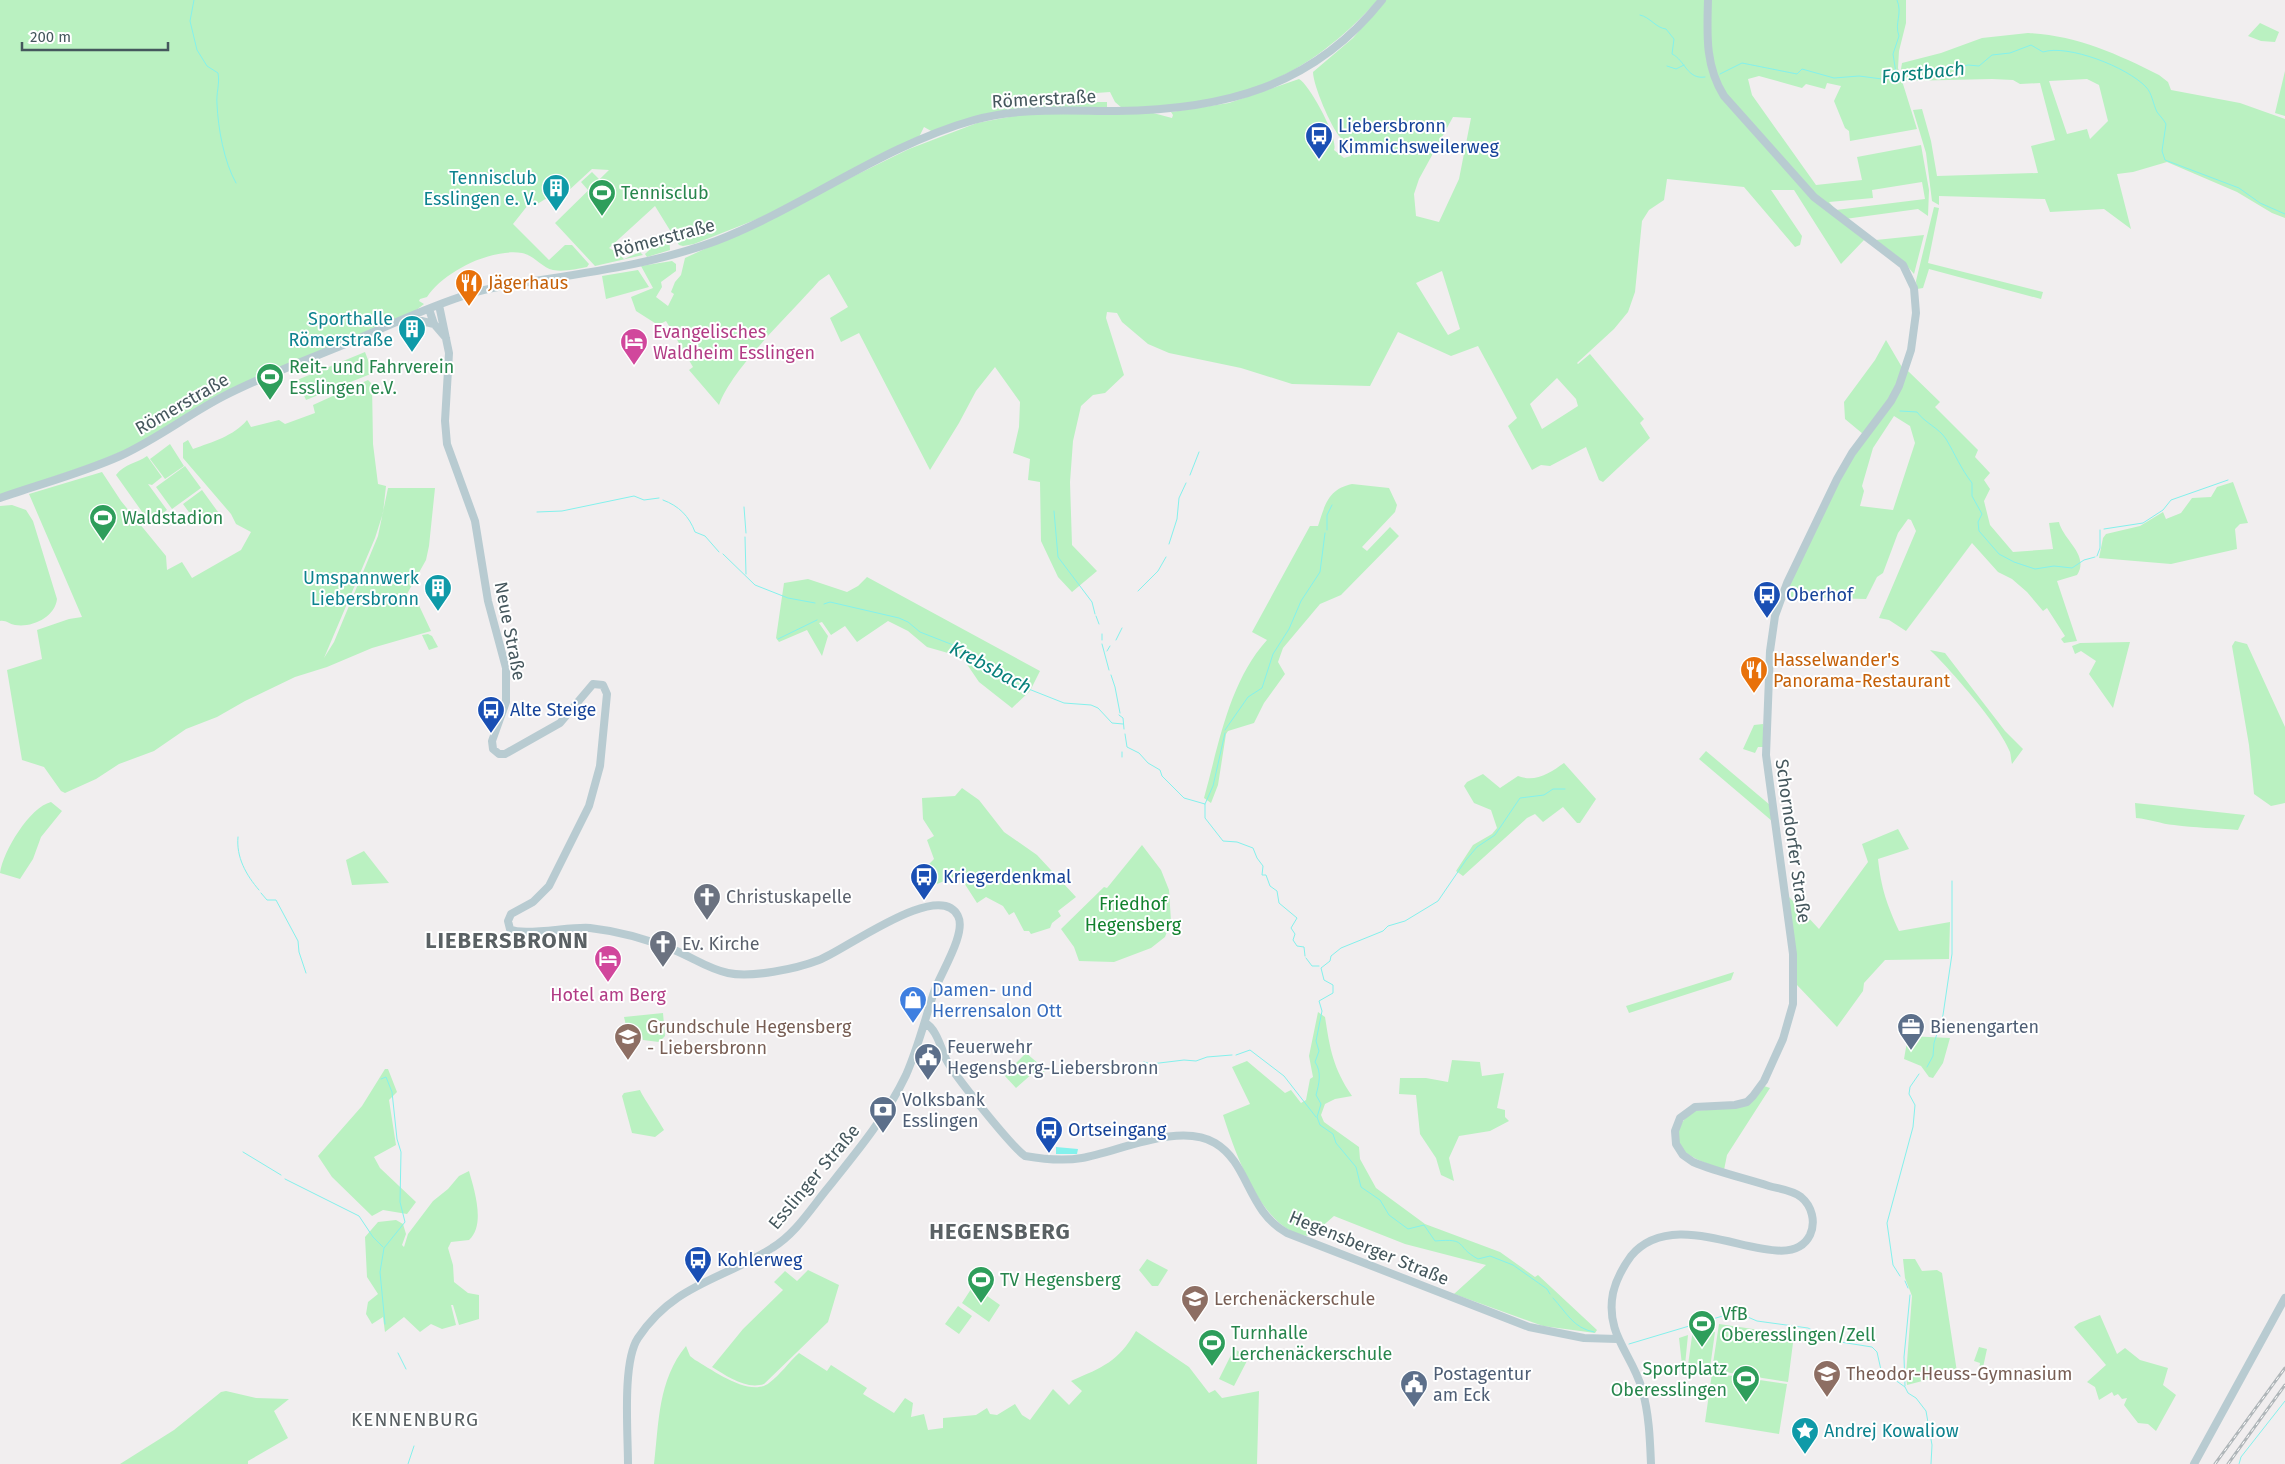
<svg xmlns="http://www.w3.org/2000/svg" width="2285" height="1464" font-family="'Fira Sans',sans-serif">
<rect width="100%" height="100%" fill="#f1eeef"/>
<path fill="#baf1c1" fill-rule="evenodd" d="M0,0H1378C1300,85 1235,104 1122,108L1115,102L1110,92L1082,94V102H1107V107L1036,108L933,132L924,127L918,139L760,218L694,244L683,246L679,245L655,206L609,248L617,252L624,259L640,252L643,255L595,266L555,223L609,170L592,169L554,204L547,198L534,206L528,205L513,224L549,260L565,245H572L589,264L587,267C576,269 564,272 553,270C542,268 534,255 522,253C491,248 443,272 427,297L420,299L419,301L424,304L415,311L279,368L132,447L97,462L0,495Z
M1386,0H1706V56L1713,82L1786,170L1864,240L1841,264L1794,190H1771L1802,236L1800,245L1795,247L1744,187L1667,179L1664,200L1649,210L1642,221L1635,292L1628,312L1614,329L1577,363L1578,364L1590,354L1644,419L1640,423L1650,438L1603,482L1599,480L1586,447L1550,466L1541,465L1532,470L1508,426L1517,418L1478,346L1451,356L1398,332L1370,386L1292,384L1241,368L1169,353L1148,344L1122,322L1117,313L1107,312L1106,318L1124,375L1105,393L1093,395L1081,406L1073,441L1070,482L1072,545L1097,571L1072,592L1058,577L1041,541L1040,482L1028,480L1030,459L1013,453L1019,427L1020,402L995,367L976,391L959,423L930,470L859,333L841,342L830,318L848,307L829,274L819,281C791,313 732,368 719,405L689,370L693,367L666,321L658,325L636,311L631,297L653,288L641,266L672,261L676,264V271L661,282L662,287L656,297L668,306L674,294L671,292L675,282L681,275L685,258L711,246L909,149L977,123L1025,114L1153,113L1172,118L1173,115L1171,112L1229,103L1299,79C1310,85 1339,139 1334,150L1344,158L1351,156V147C1347,142 1343,141 1340,137C1331,127 1313,85 1313,72L1353,38ZM1453,117L1471,118L1459,179L1439,222L1416,216L1414,194L1419,179ZM1442,271L1460,329L1448,335L1416,283ZM1557,378L1576,399L1578,406L1542,429L1530,404Z
M1710,0H1906V23L1899,51L1898,68L1917,129L1850,141L1849,131L1845,128L1834,101L1841,86L1827,83L1825,89L1806,84L1802,88L1759,76L1748,79L1752,95L1816,185L1862,180L1857,157L1921,145L1929,190L1928,216L1918,209L1845,219L1811,191L1732,102L1720,86L1710,54ZM1922,182L1925,199L1836,210L1829,202L1873,198L1872,190Z
M2260,23L2279,32L2275,42L2261,41L2248,36Z
M2028,33C2075,35 2118,54 2159,75L2168,82L2171,90L2240,103L2285,119V218L2272,213L2237,192L2167,162L2133,172L2117,174L2131,229L2104,209L2050,212L2045,199L1939,196V205L1932,201L1926,153L1913,110L1922,109L1931,141L1937,176L2038,173L2031,146L2055,140L2040,83L2020,84L2013,80L1992,79L1904,81L1901,69L1902,63L1941,53L1982,38ZM2087,79L2099,85L2108,121L2090,139L2087,129L2067,134L2049,81Z
M2285,71V116L2275,113Z
M592,172L599,179L588,190L581,182Z
M1934,207L1939,208L1928,263L2043,292L2041,299L1929,269L1923,288L1917,289L1916,281Z
M1924,235L1914,274L1902,260L1876,240Z
M663,237H669L670,250L647,257L645,254Z
M638,270L649,287L606,299L602,276Z
M1886,340L1903,369L1889,399L1863,434L1845,419L1844,402L1875,360Z
M365,352L373,373L306,400L297,380Z
M1908,371L1940,402L1935,407L1978,450L1975,457L1990,473L1984,480L1990,489L1984,501L1990,525L2013,552L2053,549L2049,523L2059,522C2063,540 2090,555 2077,575L2057,581L2077,641L2064,643L2061,639L2065,636L2047,608L2043,611L2027,592L2012,579L1998,572L1972,543L1906,631L1889,620L1879,618L1916,531L1911,520L1908,519L1898,533L1883,573L1877,577L1866,599L1784,597L1839,480ZM1894,416L1910,426L1915,443L1893,510L1860,506L1864,491L1862,486L1873,448Z
M368,380L372,384L373,444L378,484L386,486L383,513L375,538L324,658L334,642L378,536L388,488H435L429,546L426,560L407,594L415,597L431,631L372,648L327,667L295,677L245,701L217,717L186,729L154,751L119,764L96,779L65,793L61,791L44,767L22,760L7,670L42,659L37,630L69,619L82,617L29,494L102,472L121,501L166,556L167,570L182,562L192,578L241,550L251,532L236,524L231,514L183,458V443L188,440L193,449C212,442 234,436 247,420L251,427L279,420L285,424L315,413L313,405Z
M170,444L184,466L165,479L150,459Z
M147,456L162,477L152,485L148,484L167,510L150,523L116,475C124,464 137,463 147,456Z
M185,466L201,488L172,509L156,487Z
M2233,482L2248,523L2240,524L2235,529L2237,549L2171,564L2099,558L2103,538L2106,534L2140,526L2163,512L2166,519L2181,513L2192,498L2211,497L2217,487Z
M1352,484L1389,488L1397,505L1395,512L1362,547L1367,551L1390,527L1399,536L1341,595L1320,604L1283,648L1278,662L1285,674L1264,703L1254,723L1228,731L1226,734L1218,785L1211,803L1204,798C1219,744 1229,682 1267,640L1252,632L1310,526H1318C1325,505 1328,489 1352,484Z
M202,490L218,512L199,526L183,504Z
M12,505L26,510L33,521L57,599C55,617 32,628 15,625C9,624 6,620 0,621V506Z
M867,577L1040,671L1030,691L1012,708L979,682L962,657L927,647L908,631L888,621L857,642L845,626L831,635L822,622L819,623L828,636L822,656L807,630L779,642L776,638L784,583L808,579L847,592L858,586Z
M428,634L432,636L438,647L429,650L422,635Z
M2235,641L2247,644L2285,727V803L2271,806L2254,794L2249,745L2232,646Z
M2130,642L2113,708L2089,674L2096,661L2081,651L2075,654L2072,646L2080,643Z
M1930,650L1945,653L2005,731L2023,749L2012,764C2011,760 2011,756 2010,752C2001,727 1950,669 1930,650Z
M1763,724L1764,747H1758L1755,753L1743,749L1754,725Z
M1706,751L1770,805L1772,821L1699,759Z
M1564,763L1596,799L1580,823H1577L1563,807L1543,822L1535,814L1527,818L1463,876L1456,871L1473,845L1492,834L1497,828L1491,810L1474,803L1464,786L1467,782L1483,774L1500,788L1518,776C1535,783 1550,773 1564,763Z
M962,788L979,800L1004,832L1037,855L1076,897L1058,911L1061,916L1052,923L1050,928L1031,934L1029,931H1024L1014,912L1009,915L1003,906L986,897L977,903L959,875L937,884L923,870L934,859L927,840L934,836L923,819L922,798L955,796Z
M51,802L62,811L41,837L33,859L20,879L0,873C3,851 30,807 51,802Z
M2135,803L2245,815L2238,830C2216,828 2195,828 2174,825C2161,824 2150,819 2136,818Z
M1898,829L1909,849L1878,859C1881,888 1887,905 1899,931L1950,922L1949,959L1885,960L1864,983L1863,991L1837,1027L1797,985L1789,897L1819,929L1868,862L1862,844Z
M1142,845L1161,870L1169,890L1171,921L1165,937L1151,948L1114,962L1079,961L1074,947L1061,929L1104,887L1107,888Z
M364,851L389,883L352,885L346,860Z
M1734,972L1731,980L1629,1013L1626,1006Z
M1318,1012L1325,1017C1330,1049 1333,1068 1352,1096L1335,1099L1325,1104L1321,1115L1324,1122L1359,1147L1360,1159L1376,1188L1425,1224L1500,1252L1535,1277L1538,1275L1597,1330L1595,1333L1543,1326L1454,1294L1486,1265L1405,1244L1334,1216L1311,1236C1263,1236 1235,1152 1223,1115L1250,1104L1232,1067L1247,1061L1285,1093L1291,1090L1301,1103L1306,1100L1310,1079L1313,1077L1309,1056Z
M663,1013L665,1036L659,1042L643,1040L641,1032L628,1034L624,1017Z
M1908,1036L1950,1038L1943,1063L1933,1078L1929,1077L1921,1066L1904,1059Z
M1026,1053L1046,1070L1038,1078L1033,1073L1016,1088L1004,1075Z
M1452,1060L1480,1062L1482,1076L1504,1073L1497,1108L1505,1110V1117L1509,1121L1490,1131L1459,1136L1449,1158L1454,1181L1441,1175L1436,1158L1420,1134L1416,1095L1399,1094L1400,1078H1426L1448,1082Z
M385,1069H388L397,1092L389,1100L396,1145L374,1157L380,1168L416,1202L407,1214L383,1210L372,1216L332,1177L318,1156L362,1106Z
M1764,1086L1770,1088L1727,1155L1724,1170C1694,1159 1655,1147 1692,1111L1734,1108Z
M640,1090C641,1094 660,1122 664,1130L655,1137L632,1133L622,1096L624,1093Z
M469,1171C474,1189 486,1225 469,1240L451,1242L448,1248L453,1265L454,1282L468,1293L479,1295V1319L459,1325L453,1305H451L456,1325L442,1329L431,1324L420,1332L404,1317L385,1332L383,1317L372,1324L366,1314L368,1302L378,1294L367,1277L365,1237L378,1222L396,1220L403,1224L406,1234L402,1245L404,1247L408,1234L433,1201L448,1189L459,1176Z
M1147,1259L1168,1270L1158,1286H1152L1139,1270Z
M1903,1259H1915L1922,1271L1937,1270L1942,1273L1957,1372L1907,1385L1906,1375L1912,1296L1905,1278Z
M808,1270L839,1285L828,1322L764,1384C746,1390 727,1376 712,1367L743,1329L783,1290L774,1282L785,1271L797,1281Z
M973,1286L1000,1305L989,1322L962,1303Z
M958,1306L972,1316L959,1334L945,1324Z
M2100,1315L2117,1354L2125,1348L2140,1360L2168,1368L2163,1385L2176,1395L2156,1431L2148,1424L2138,1423L2124,1405L2127,1398L2122,1399L2118,1394L2114,1396L2112,1392L2099,1400L2095,1387L2087,1382L2106,1365L2074,1327L2079,1323Z
M1719,1324L1794,1335L1788,1382L1712,1370Z
M1693,1329L1715,1332L1710,1368L1688,1365Z
M1136,1331L1189,1367L1209,1393L1215,1390L1222,1398L1259,1391L1257,1464H654C659,1422 658,1380 686,1346L690,1356L695,1360C713,1370 750,1398 769,1383C780,1375 789,1362 799,1353L827,1371L831,1365L867,1388L863,1394L894,1413L905,1398L913,1403L911,1417L924,1414L928,1430L943,1428V1418L976,1415L987,1408L990,1414L997,1415L1015,1404L1022,1415L1030,1420L1053,1389L1069,1405L1082,1391L1071,1381C1103,1367 1118,1362 1136,1331Z
M1688,1335L1685,1365H1682L1679,1338Z
M1979,1347L1987,1349L1982,1372L1979,1371L1980,1363L1974,1361Z
M1234,1349L1249,1357L1234,1386L1219,1379Z
M1712,1373L1787,1384L1779,1434L1705,1422Z
M226,1391L256,1398L289,1399L274,1411L288,1438L248,1461V1464H120L174,1430L221,1392Z"/>
<path fill="#84f1ec" d="M1056,1147L1078,1149L1077,1154H1056Z"/>
<g fill="none" stroke-linecap="round" stroke-linejoin="round">
<path stroke="#84f1ec" stroke-width="1" d="M194,0L190,21L197,50L207,66L218,73C220,84 216,93 217,104C218,128 224,162 236,183
M1640,15C1650,17 1656,28 1666,29L1674,39L1672,54C1685,60 1687,80 1705,77
M1667,66L1676,69L1684,65
M1896,73L1893,54L1899,36C1894,23 1903,14 1897,0
M1720,74L1742,63L1797,74L1802,69L1834,78L1859,76L1882,79L1898,73L1954,69L1968,65L1979,66L1992,55L2010,53L2031,45L2043,52C2068,44 2127,67 2146,87C2152,93 2153,104 2157,112C2160,116 2164,120 2166,124L2162,151L2165,160L2239,188L2260,203L2285,214
M1900,411L1917,412C1925,423 1939,428 1946,439C1955,454 1961,469 1972,483V496L1982,514L1978,522L1979,531L1999,554L2014,562L2035,569L2054,566L2072,568L2084,560L2095,557
M1190,475L1199,452
M663,500C679,506 689,516 695,532L705,536L719,552
M744,507L746,533
M1054,511L1058,557L1092,602L1095,614
M537,512L562,511L634,496L644,500L659,498
M2104,529L2143,523L2163,510L2171,500L2228,480
M1327,530V515L1332,505
M745,537L746,574
M1169,544L1177,519L1179,498L1186,483
M723,554L755,585L788,598L815,603
M2097,556L2100,548V530
M1138,591L1158,571L1166,557
M824,604L830,602L899,618L908,622L920,632L971,652L986,667L1016,684L1064,703L1091,705L1098,708L1112,723L1123,724
M1096,616L1099,624
M1102,634V640
M778,639L817,620
M1116,640L1122,628
M1102,644L1109,670
M1107,651L1110,646
M1111,675L1115,687L1120,713
M1119,715L1123,718L1124,729
M1225,730L1248,697L1262,688L1273,654L1289,629L1301,601L1320,572L1325,533
M1125,734L1127,747L1139,753L1148,763L1160,770L1162,776L1184,798L1205,804V818L1223,841L1237,842L1253,848L1257,858L1263,866L1262,875H1266L1270,886L1277,891L1279,903L1297,918L1291,928L1295,934L1293,940L1297,946L1304,947L1305,956
M1122,752V757
M1205,804L1213,786L1225,733
M238,837C236,857 246,875 259,890
M261,893L267,900H276L298,941L299,952L306,973
M1306,958L1312,966H1319
M1236,1055L1250,1050L1284,1076L1316,1117
M1144,1062L1151,1064L1184,1060L1196,1061L1207,1057L1232,1055
M1927,1067L1933,1056L1934,1043L1943,1015L1952,954V881
M381,1079L386,1077L392,1092L397,1139L401,1152L400,1202L405,1222L384,1248L380,1272L385,1324
M243,1152L281,1175
M285,1179L359,1216L373,1237L383,1247
M1900,1276L1893,1265L1887,1223L1913,1127L1915,1105L1909,1094L1910,1087L1919,1074
M1905,1281L1908,1288
M1550,1294L1547,1289L1513,1265L1490,1256L1478,1259C1454,1246 1469,1238 1435,1241L1424,1225L1408,1229L1389,1215L1380,1200L1361,1187L1356,1167L1336,1143L1333,1134L1320,1125L1317,1117L1321,1104L1316,1095C1319,1084 1322,1072 1315,1062L1319,1051L1316,1041L1322,1011L1319,1001L1333,993V985L1324,980L1321,968L1330,961L1331,956L1341,948L1383,931L1388,926L1405,921L1438,901L1466,860L1477,847L1495,835L1520,798L1544,795L1553,789H1565
M1553,1298C1567,1313 1573,1328 1594,1332
M1629,1344L1736,1312L1757,1321L1808,1328L1834,1341L1872,1347L1877,1352L1881,1370L1905,1387L1908,1393L1916,1398L1926,1411L1932,1445L1931,1464
M398,1353L406,1369
M1905,1386L1904,1357L1910,1295
M408,1464L414,1446
M2239,1464L2241,1457L2285,1401"/>
<path stroke="#b8cbd1" stroke-width="8" d="M439,305L449,353L445,421L447,444L475,521L488,601L506,668V702L492,741L493,749L499,754H505L560,723L593,684L603,685L607,694L600,766L589,806L549,886L533,902L511,914L508,921L510,929C521,937 572,926 590,928C617,931 649,940 674,950C692,957 708,969 728,973C751,978 796,969 819,960C844,951 940,878 958,916C967,933 940,974 934,992C925,1019 918,1048 906,1075C886,1117 856,1153 827,1189C810,1210 795,1234 772,1248C722,1280 674,1284 638,1338C622,1362 628,1433 628,1464
M429,309L434,324L446,338
M409,318L434,324
M0,498C40,484 82,473 120,456C157,439 189,414 224,396C267,374 312,358 355,340C390,325 424,309 460,297C488,287 518,284 548,279C605,270 662,261 716,241C804,207 882,146 974,120C1020,107 1069,111 1116,111C1223,110 1313,87 1382,0
M925,1023C936,1028 941,1048 946,1059C953,1074 1012,1147 1025,1156C1042,1159 1065,1161 1082,1158C1120,1151 1180,1122 1215,1143C1249,1163 1247,1211 1287,1233L1529,1327L1584,1338L1617,1339
M1651,1464C1650,1439 1649,1413 1642,1389C1632,1354 1605,1334 1613,1293C1616,1280 1623,1267 1631,1256C1681,1197 1786,1284 1810,1235C1816,1222 1812,1206 1801,1197C1792,1190 1779,1189 1769,1186C1744,1178 1717,1172 1693,1162L1683,1155L1676,1144L1675,1131L1680,1118L1695,1107L1735,1105L1747,1102L1753,1096L1764,1081L1783,1039L1793,1004V954L1766,755L1770,651L1775,616L1787,583L1837,479L1852,453L1891,401L1899,386L1911,350L1916,313L1914,288L1903,265L1814,197L1724,96C1705,66 1707,34 1708,0
M2194,1464L2285,1298"/>
<defs>
<path id="rail" d="M2215,1464L2285,1368
M2228,1464L2285,1385"/>
</defs>
<use href="#rail" stroke="#b0b6b9" stroke-width="3"/>
<use href="#rail" stroke="#fff" stroke-width="1" stroke-dasharray="4" stroke-linecap="butt"/>
</g>
<defs>
<symbol id="bus-pin" viewBox="-11 -11 22 30"><path d="M0 17L-7.5 6A9.5 9.5 0 1 1 7.5 6Z" fill="#1a4fb4" stroke="#fff"/><path d="M-5-6H5V4H4V6H2V4H-2V6H-4V4H-5ZM-3.5-4V0h7V-4ZM-3.5 1.2v1.5H-2V1.2ZM2 1.2v1.5H3.5V1.2Z" fill="#fff"/></symbol>
<symbol id="building-pin" viewBox="-11 -11 22 30"><path d="M0 17L-7.5 6A9.5 9.5 0 1 1 7.5 6Z" fill="#0f9aa8" stroke="#fff"/><path d="M-4-6H4V6H1V3H-1V6H-4ZM-2.5-4.3h1.7v1.8h-1.7ZM.8-4.3h1.7v1.8H.8ZM-2.5-1h1.7V.8h-1.7ZM.8-1h1.7V.8H.8Z" fill="#fff"/></symbol>
<symbol id="stadium-pin" viewBox="-11 -11 22 30"><path d="M0 17L-7.5 6A9.5 9.5 0 1 1 7.5 6Z" fill="#2e9e5b" stroke="#fff"/><path d="M0-5a6.5 5 0 1 0 0 10a6.5 5 0 1 0 0-10ZM-3.5-1.8h7v3.6h-7Z" fill="#fff"/></symbol>
<symbol id="restaurant-pin" viewBox="-11 -11 22 30"><path d="M0 17L-7.5 6A9.5 9.5 0 1 1 7.5 6Z" fill="#e8710a" stroke="#fff"/><path d="M-5-6h1v4h1v-4h1v4h1v-4h1v5L-1.5 .5V6h-2V.5L-5-1ZM5-6V6H3V1.5H1.5Q1.5-4 5-6Z" fill="#fff"/></symbol>
<symbol id="hotel-pin" viewBox="-11 -11 22 30"><path d="M0 17L-7.5 6A9.5 9.5 0 1 1 7.5 6Z" fill="#d1479c" stroke="#fff"/><path d="M-6-4.5h1.5V1H6V5H4.5V3h-9V5H-6ZM-4 0a1.8 1.8 0 1 1 3.6 0ZM.5 0V-2.5h3Q6-2.5 6 0Z" fill="#fff"/></symbol>
<symbol id="church-pin" viewBox="-11 -11 22 30"><path d="M0 17L-7.5 6A9.5 9.5 0 1 1 7.5 6Z" fill="#6b7280" stroke="#fff"/><path d="M-1.2-6h2.4v3.5h3.3v2.4h-3.3V6h-2.4V-.1h-3.3v-2.4h3.3Z" fill="#fff"/></symbol>
<symbol id="shop-pin" viewBox="-11 -11 22 30"><path d="M0 17L-7.5 6A9.5 9.5 0 1 1 7.5 6Z" fill="#3f7fe0" stroke="#fff"/><path d="M-5-2.5h2.3a2.7 3.5 0 0 1 5.4 0H5L5.5 6h-11ZM-1.5-2.5h3a1.5 2.3 0 0 0-3 0Z" fill="#fff"/></symbol>
<symbol id="office-pin" viewBox="-11 -11 22 30"><path d="M0 17L-7.5 6A9.5 9.5 0 1 1 7.5 6Z" fill="#5c6f8a" stroke="#fff"/><path d="M-6-3h4V-5.5h4V-3h4V5H-6ZM-1-4.5V-3h2v-1.5ZM-6 0V1H6V0Z" fill="#fff"/></symbol>
<symbol id="school-pin" viewBox="-11 -11 22 30"><path d="M0 17L-7.5 6A9.5 9.5 0 1 1 7.5 6Z" fill="#8d6e63" stroke="#fff"/><path d="M0-5L7-2L0 1L-7-2ZM-4 1L0 2.5L4 1V4Q0 6-4 4Z" fill="#fff"/></symbol>
<symbol id="civic-pin" viewBox="-11 -11 22 30"><path d="M0 17L-7.5 6A9.5 9.5 0 1 1 7.5 6Z" fill="#5c6f8a" stroke="#fff"/><path d="M-.6-6.5H3V-4.5H.6V-3L4-1V1h2V6H-6V1h2V-1L-.6-3ZM-1.2 2.5V6h2.4V2.5Z" fill="#fff"/></symbol>
<symbol id="bank-pin" viewBox="-11 -11 22 30"><path d="M0 17L-7.5 6A9.5 9.5 0 1 1 7.5 6Z" fill="#5c6f8a" stroke="#fff"/><path d="M-6-4H6V4H-6ZM0-2.3a2.3 2.3 0 1 0 0 4.6a2.3 2.3 0 1 0 0-4.6Z" fill="#fff"/></symbol>
<symbol id="sight-pin" viewBox="-11 -11 22 30"><path d="M0 17L-7.5 6A9.5 9.5 0 1 1 7.5 6Z" fill="#0f9aa8" stroke="#fff"/><path d="M0-6L1.8-2.2L6-1.7L2.9 1.2L3.7 5.4L0 3.3L-3.7 5.4L-2.9 1.2L-6-1.7L-1.8-2.2Z" fill="#fff"/></symbol>
</defs>
<g fill-rule="evenodd">
<use href="#bus-pin" x="1303" y="120" width="32" height="43"/>
<use href="#building-pin" x="540" y="172" width="32" height="43"/>
<use href="#stadium-pin" x="586" y="177" width="32" height="43"/>
<use href="#restaurant-pin" x="453" y="267" width="32" height="43"/>
<use href="#building-pin" x="396" y="313" width="32" height="43"/>
<use href="#hotel-pin" x="618" y="326" width="32" height="43"/>
<use href="#stadium-pin" x="254" y="361" width="32" height="43"/>
<use href="#stadium-pin" x="87" y="502" width="32" height="43"/>
<use href="#building-pin" x="422" y="572" width="32" height="43"/>
<use href="#bus-pin" x="1751" y="579" width="32" height="43"/>
<use href="#restaurant-pin" x="1738" y="654" width="32" height="43"/>
<use href="#bus-pin" x="475" y="694" width="32" height="43"/>
<use href="#bus-pin" x="908" y="861" width="32" height="43"/>
<use href="#church-pin" x="691" y="881" width="32" height="43"/>
<use href="#church-pin" x="647" y="928" width="32" height="43"/>
<use href="#hotel-pin" x="592" y="943" width="32" height="43"/>
<use href="#shop-pin" x="897" y="984" width="32" height="43"/>
<use href="#office-pin" x="1895" y="1011" width="32" height="43"/>
<use href="#school-pin" x="612" y="1021" width="32" height="43"/>
<use href="#civic-pin" x="912" y="1041" width="32" height="43"/>
<use href="#bank-pin" x="867" y="1094" width="32" height="43"/>
<use href="#bus-pin" x="1033" y="1114" width="32" height="43"/>
<use href="#bus-pin" x="682" y="1244" width="32" height="43"/>
<use href="#stadium-pin" x="965" y="1264" width="32" height="43"/>
<use href="#school-pin" x="1179" y="1283" width="32" height="43"/>
<use href="#stadium-pin" x="1686" y="1308" width="32" height="43"/>
<use href="#stadium-pin" x="1196" y="1327" width="32" height="43"/>
<use href="#school-pin" x="1811" y="1358" width="32" height="43"/>
<use href="#stadium-pin" x="1730" y="1363" width="32" height="43"/>
<use href="#civic-pin" x="1398" y="1368" width="32" height="43"/>
<use href="#sight-pin" x="1789" y="1415" width="32" height="43"/>
</g>
<g text-anchor="middle" stroke-width="4" stroke-linejoin="round" paint-order="stroke">
<g font-size="18" fill="#45575d" stroke="#fff">
<text transform="translate(1044 99) rotate(-3)" y="6">Römerstraße</text>
<text transform="translate(664 238) rotate(-15)" y="6">Römerstraße</text>
<text transform="translate(182 404) rotate(-30)" y="6">Römerstraße</text>
<text transform="translate(510 631) rotate(79)" y="6">Neue Straße</text>
<text transform="translate(1793 841) rotate(82)" y="6">Schorndorfer Straße</text>
<text transform="translate(814 1177) rotate(-50)" y="6">Esslinger Straße</text>
<text transform="translate(1369 1248) rotate(22)" y="6">Hegensberger Straße</text>
</g>
<g font-size="18" fill="#164399" stroke="#fff" text-anchor="start">
<text x="1338" y="132">Liebersbronn<tspan x="1338" dy="21">Kimmichsweilerweg</tspan></text>
<text x="1786" y="601">Oberhof</text>
<text x="510" y="716">Alte Steige</text>
<text x="943" y="883">Kriegerdenkmal</text>
<text x="1068" y="1136">Ortseingang</text>
<text x="717" y="1266">Kohlerweg</text>
</g>
<g font-size="18" fill="#0d838f" stroke="#fff" text-anchor="end">
<text x="537" y="184">Tennisclub<tspan x="537" dy="21">Esslingen e. V.</tspan></text>
<text x="393" y="325">Sporthalle<tspan x="393" dy="21">Römerstraße</tspan></text>
<text x="419" y="584">Umspannwerk<tspan x="419" dy="21">Liebersbronn</tspan></text>
<text x="1824" y="1437" text-anchor="start">Andrej Kowaliow</text>
</g>
<g font-size="18" fill="#27864d" stroke="#fff" text-anchor="start">
<text x="621" y="199">Tennisclub</text>
<text x="289" y="373">Reit- und Fahrverein<tspan x="289" dy="21">Esslingen e.V.</tspan></text>
<text x="122" y="524">Waldstadion</text>
<text x="1000" y="1286">TV Hegensberg</text>
<text x="1721" y="1320">VfB<tspan x="1721" dy="21">Oberesslingen/Zell</tspan></text>
<text x="1231" y="1339">Turnhalle<tspan x="1231" dy="21">Lerchenäckerschule</tspan></text>
<text x="1727" y="1375" text-anchor="end">Sportplatz<tspan x="1727" dy="21">Oberesslingen</tspan></text>
</g>
<g font-size="18" fill="#c56008" stroke="#fff" text-anchor="start">
<text x="488" y="289">Jägerhaus</text>
<text x="1773" y="666">Hasselwander's<tspan x="1773" dy="21">Panorama-Restaurant</tspan></text>
</g>
<g font-size="18" fill="#b23c85" stroke="#fff" text-anchor="start">
<text x="653" y="338">Evangelisches<tspan x="653" dy="21">Waldheim Esslingen</tspan></text>
<text x="608" y="1001" text-anchor="middle">Hotel am Berg</text>
</g>
<g font-size="18" fill="#5b616d" stroke="#fff" text-anchor="start">
<text x="726" y="903">Christuskapelle</text>
<text x="682" y="950">Ev. Kirche</text>
</g>
<g font-size="18" fill="#12822e" stroke="#fff">
<text x="1133" y="910">Friedhof<tspan x="1133" dy="21">Hegensberg</tspan></text>
</g>
<g font-size="18" fill="#366cbe" stroke="#fff" text-anchor="start">
<text x="932" y="996">Damen- und<tspan x="932" dy="21">Herrensalon Ott</tspan></text>
</g>
<g font-size="18" fill="#785e54" stroke="#fff" text-anchor="start">
<text x="647" y="1033">Grundschule Hegensberg<tspan x="647" dy="21">- Liebersbronn</tspan></text>
<text x="1214" y="1305">Lerchenäckerschule</text>
<text x="1846" y="1380">Theodor-Heuss-Gymnasium</text>
</g>
<g font-size="18" fill="#4e5e75" stroke="#fff" text-anchor="start">
<text x="1930" y="1033">Bienengarten</text>
<text x="947" y="1053">Feuerwehr<tspan x="947" dy="21">Hegensberg-Liebersbronn</tspan></text>
<text x="902" y="1106">Volksbank<tspan x="902" dy="21">Esslingen</tspan></text>
<text x="1433" y="1380">Postagentur<tspan x="1433" dy="21">am Eck</tspan></text>
</g>
<g font-size="19" font-style="italic" fill="#08817b" stroke="#fff">
<text transform="translate(1923 72) rotate(-6)" y="7">Forstbach</text>
<text transform="translate(991 667) rotate(28)" y="7">Krebsbach</text>
</g>
<g font-size="19" letter-spacing="1" fill="#5a6164" stroke="#fff">
<text x="415" y="1426">KENNENBURG</text>
</g>
<g font-size="22" font-weight="bold" letter-spacing="1" fill="#5a6164" stroke="#fff">
<text x="507" y="948">LIEBERSBRONN</text>
<text x="1000" y="1239">HEGENSBERG</text>
</g>
</g>
<path d="M22 42v8h146v-8" fill="none" stroke="#45575d" stroke-width="2.5"/>
<text x="30" y="42" font-size="15" fill="#45575d" stroke="#ffffff" stroke-width="4" paint-order="stroke">200 m</text>
</svg>
